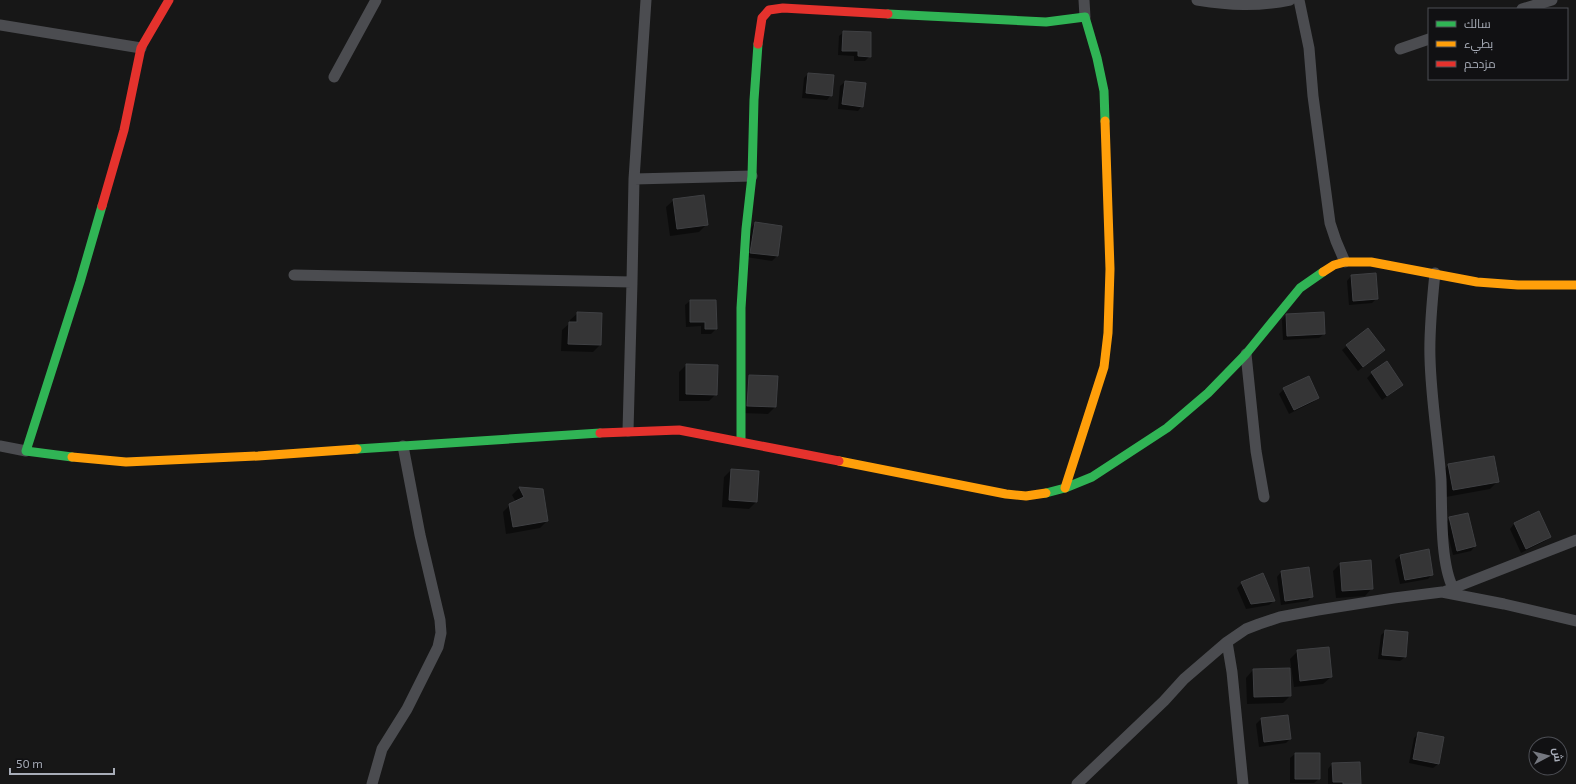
<svg xmlns="http://www.w3.org/2000/svg" width="1576" height="784" font-family="'Exo 2',Cairo,sans-serif">
<rect width="100%" height="100%" fill="#171717"/>
<path fill="#0007" d="M844,32L870,56L865,61H854V56L838,55L839,36Z
M808,74L831,95L827,100L802,98L804,78Z
M845,82L865,83L862,106L858,111L838,109L840,86Z
M674,200L707,224L699,232L670,236L666,207Z
M755,223L781,227L777,256L772,261L746,257L751,228Z
M1351,276L1377,298L1372,303L1349,305L1347,281Z
M690,301L716,329L711,334H701V326L686,327L685,305Z
M578,313L600,345L593,352L561,351L562,330L570,323V320Z
M1286,315L1324,334L1319,338L1283,340L1282,320Z
M1347,346L1379,354L1358,371L1342,350Z
M686,365L716,394L709,401H679V372Z
M1372,373L1402,385L1382,400L1367,378Z
M777,377L775,407L768,414L740,413Z
M1284,389L1318,398L1313,402L1289,414L1279,394Z
M1449,465L1498,481L1490,489L1446,497L1441,472Z
M731,470L756,502L749,509L722,507L724,477Z
M519,488L542,490L547,521L540,528L506,534L503,512L510,505L516,502L512,495Z
M1538,512L1550,537L1545,541L1521,553L1510,529L1514,524Z
M1450,518L1475,546L1471,551L1453,555L1445,523Z
M1428,550L1432,574L1428,579L1400,584L1395,560L1400,556Z
M1340,564L1372,588L1365,596L1336,598L1333,571Z
M1281,572L1312,596L1308,601L1281,605L1277,577Z
M1242,583L1274,601L1269,605L1246,609L1237,588Z
M1386,631L1405,657L1400,661L1378,659L1381,635Z
M1298,651L1331,677L1323,684L1294,687L1290,659Z
M1253,670L1290,696L1283,703L1247,704L1246,678Z
M1288,716L1290,739L1286,743L1259,747L1256,724L1261,719Z
M1419,733L1438,764L1433,768L1409,763L1414,738Z
M1295,754L1319,779L1314,783H1290V758Z
M1332,764L1360,784H1328V769Z"/>
<path fill="#353536" stroke="#3f4043" d="M843,31L871,32V57L858,56V51H842Z
M808,73L834,75L832,96L806,93Z
M845,81L866,83L863,107L842,104Z
M704,195L708,225L677,229L673,199Z
M755,222L782,226L778,256L750,253Z
M1376,273L1378,299L1353,301L1351,275Z
M690,300H716L717,329H705V322H690Z
M577,312L602,313L601,345L568,344L569,322H577Z
M1324,312L1325,334L1287,336L1286,314Z
M1368,328L1385,350L1363,367L1346,345Z
M1387,361L1403,385L1387,396L1371,372Z
M686,364L718,365L717,395L686,394Z
M749,375L778,376L776,407L747,406Z
M1309,376L1319,398L1294,410L1283,388Z
M1494,456L1499,482L1453,490L1448,464Z
M731,469L759,471L757,502L729,500Z
M519,487L543,489L548,521L513,527L509,504L524,497Z
M1539,511L1551,537L1526,549L1514,523Z
M1468,513L1476,546L1457,551L1449,517Z
M1429,549L1433,575L1405,580L1400,555Z
M1371,560L1373,589L1342,591L1340,563Z
M1309,567L1313,597L1285,601L1281,571Z
M1263,573L1275,601L1251,604L1241,582Z
M1385,630L1408,632L1406,657L1382,655Z
M1329,647L1332,677L1300,681L1297,650Z
M1290,668L1291,696L1254,697L1253,669Z
M1288,715L1291,739L1264,742L1261,718Z
M1418,732L1444,737L1439,764L1413,759Z
M1295,753H1320V779H1295Z
M1360,762L1361,784H1343V782H1333L1332,763Z"/>
<g fill="none" stroke-linecap="round" stroke-linejoin="round">
<path stroke="#4b4c50" stroke-width="11" d="M1084,0L1085,17
M1197,0C1230,5 1256,7 1290,0
M1299,0L1309,48L1313,96L1330,223L1336,241L1345,262
M1522,9L1552,0
M0,25L141,48
M1400,49L1429,39
M334,77L376,0
M634,179L752,176
M1435,273C1432,302 1429,330 1430,358C1431,399 1438,439 1441,480C1442,509 1440,562 1453,588
M294,275L632,282L634,179L646,0
M1246,354L1256,451L1264,497
M628,431L632,282
M0,446L26,451
M1446,591L1576,540
M1227,642L1232,672L1243,784
M372,784L382,749L407,709L438,647L441,633L440,620L420,535L403,446
M1077,784L1164,701L1184,679L1227,642L1246,629L1259,624L1280,617L1318,610L1394,598L1442,592L1504,604L1576,621"/>
<path stroke="#30b455" stroke-width="9" d="M888,14L1046,22L1085,17L1097,58L1104,91L1105,121
M741,441V308L746,229L752,176L754,100L758,44
M357,449L600,433
M72,457L26,451L80,282L102,206
M1046,493L1065,488L1092,477L1167,428L1208,393L1246,354L1300,288L1323,272"/>
<path stroke="#ff9f0a" stroke-width="9" d="M1323,272L1334,265L1345,262H1371L1477,282L1518,285H1576
M72,457L126,462L258,456L357,449
M839,461L1006,494L1026,496L1046,493
M1065,488L1104,367L1108,333L1110,269L1105,121"/>
<path stroke="#e5322d" stroke-width="9" d="M758,44L762,18L769,10L783,8L888,14
M102,206L124,130L141,48L169,0
M600,433L679,430L839,461"/>
</g>
<rect x="1428" y="8" width="140" height="72" fill="#111113" stroke="#4d4f55"/>
<rect x="1436" y="21" width="20" height="6" fill="#30b455" stroke="#4d4f55"/>
<text x="1464" y="28" font-size="12" fill="#a8adb8">سالك</text>
<rect x="1436" y="41" width="20" height="6" fill="#ff9f0a" stroke="#4d4f55"/>
<text x="1464" y="48" font-size="12" fill="#a8adb8">بطيء</text>
<rect x="1436" y="61" width="20" height="6" fill="#e5322d" stroke="#4d4f55"/>
<text x="1464" y="68" font-size="12" fill="#a8adb8">مزدحم</text>
<g transform="translate(1548 756) rotate(83)"><circle r="19" fill="#111113" stroke="#4d4f55"/>
<path d="M0-3L7 15L0 10L-7 15Z" fill="#757880"/>
<text y="-6" font-size="11" font-weight="bold" text-anchor="middle" fill="#a8adb8">ش</text>
</g>
<path d="M10 768v6h104v-6" fill="none" stroke="#a8adb8" stroke-width="2"/>
<text x="16" y="768" font-size="12" fill="#a8adb8" stroke="#111113" stroke-width="3" paint-order="stroke">50 m</text>
</svg>
